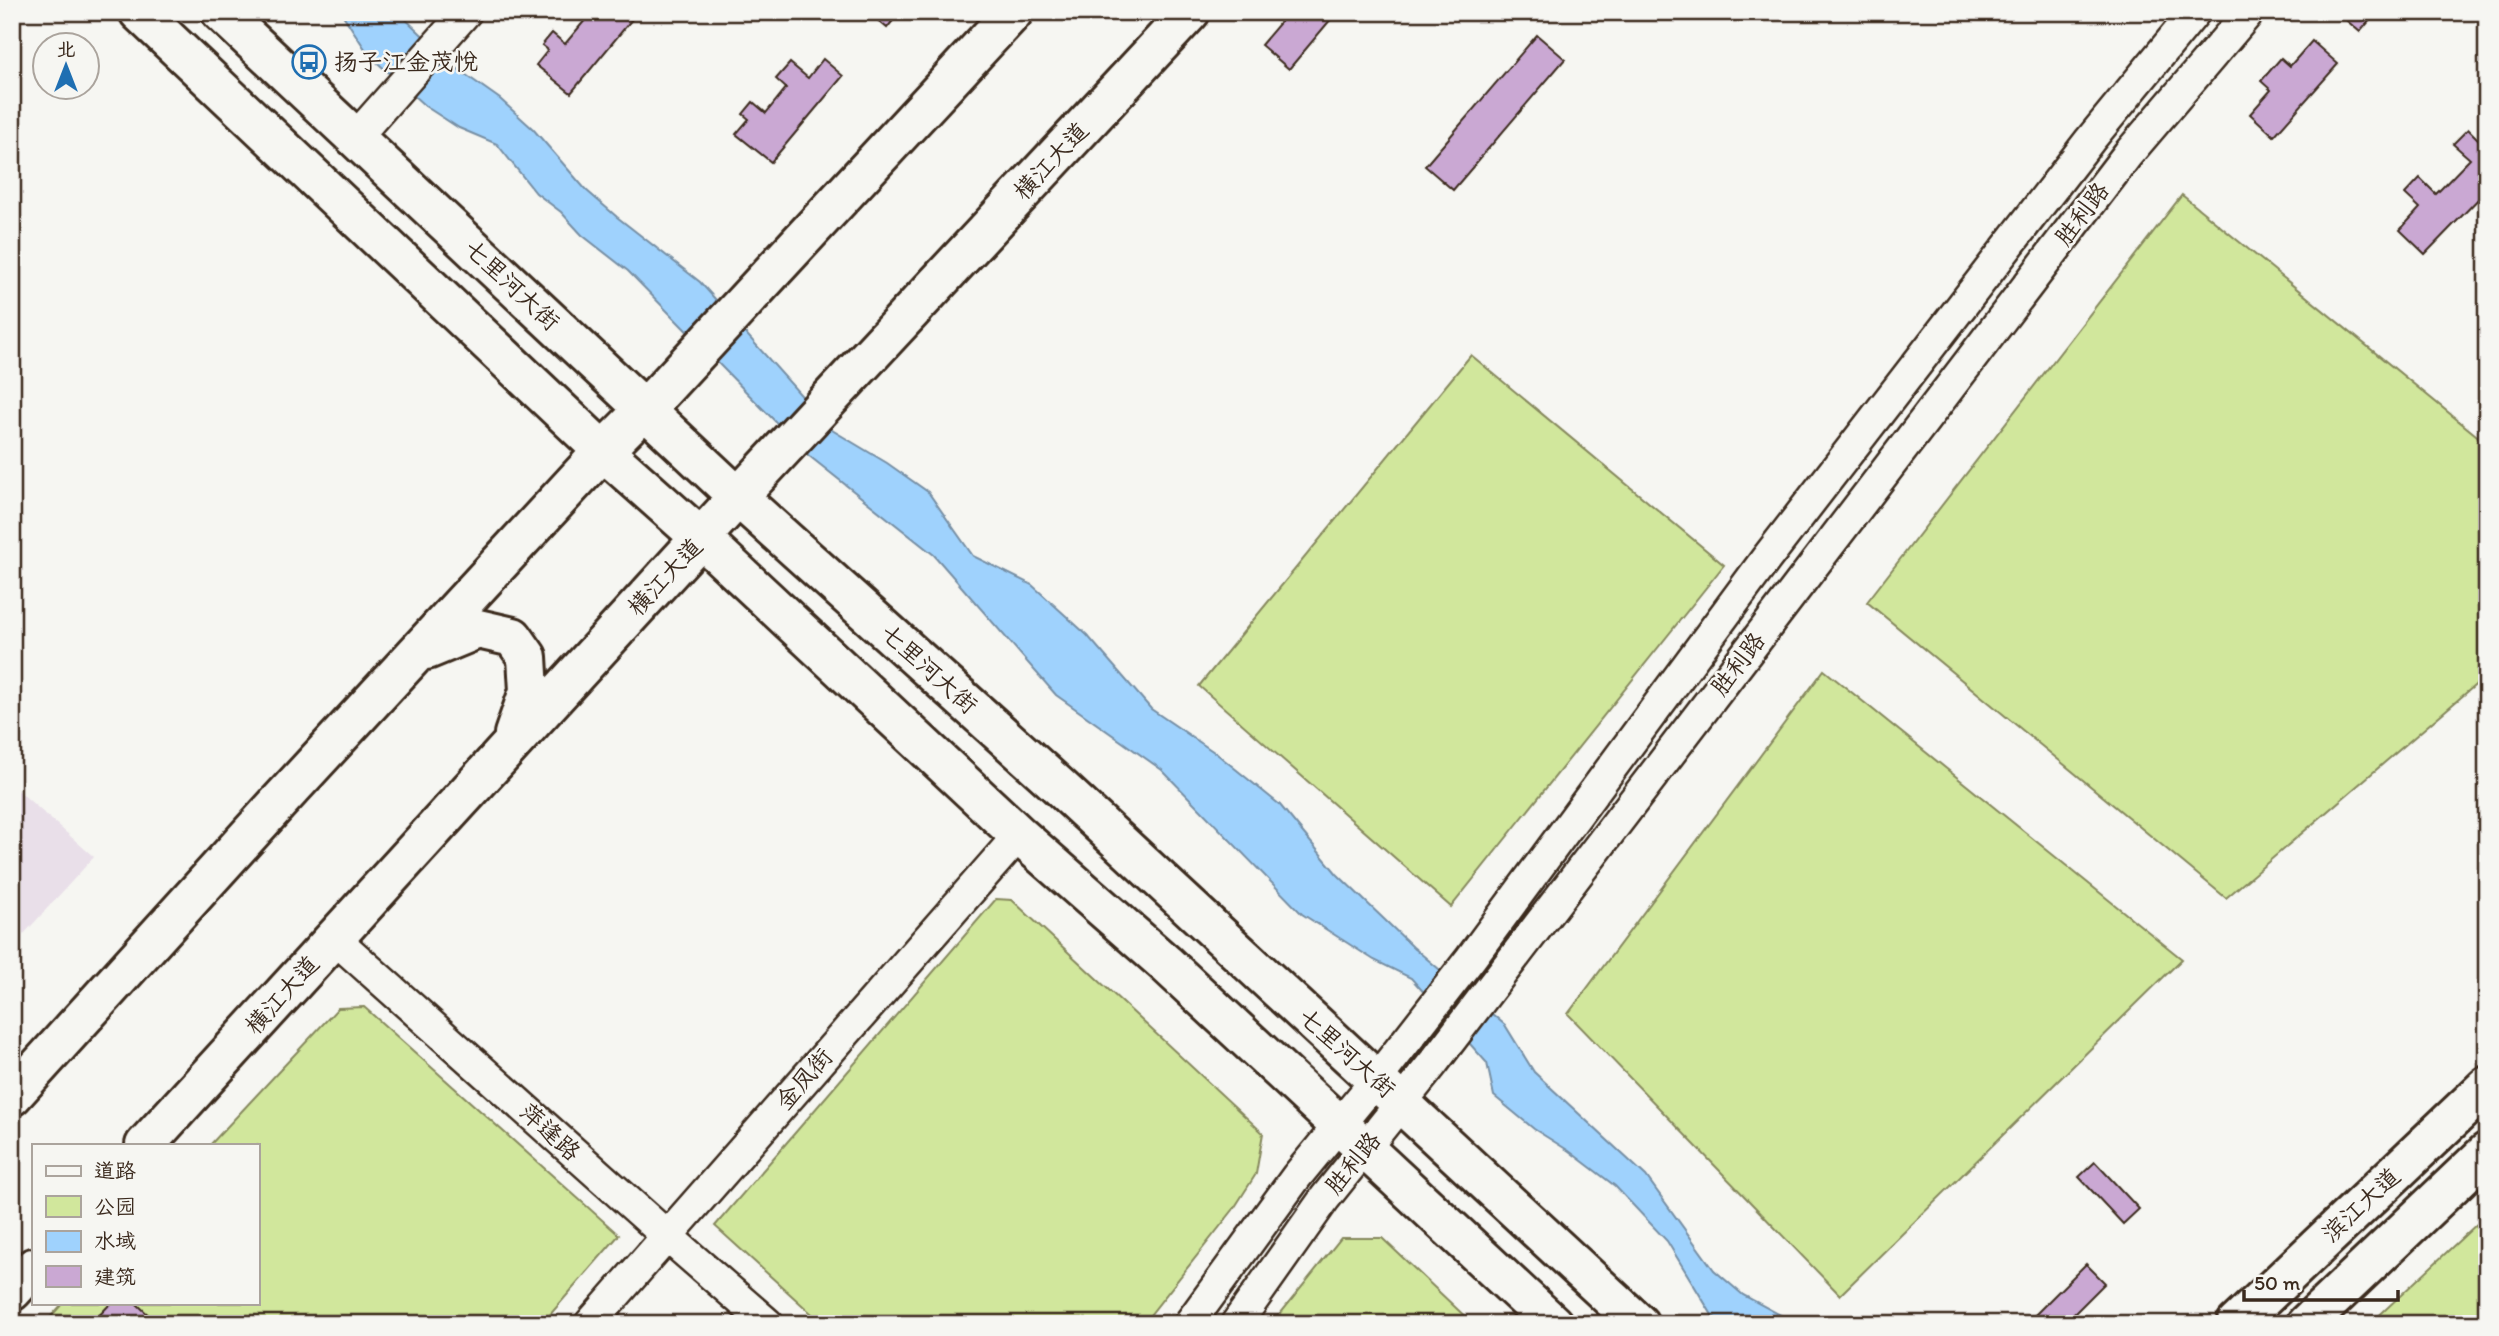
<svg xmlns="http://www.w3.org/2000/svg" width="2499" height="1336" font-family="Itim,'LXGW WenKai TC',sans-serif">
<rect width="100%" height="100%" fill="#f6f6f2"/>
<filter id="ink" filterUnits="userSpaceOnUse"><feTurbulence type="fractalNoise" baseFrequency=".0143" numOctaves="2"/><feDisplacementMap in="SourceGraphic" scale="14" xChannelSelector="R" yChannelSelector="G"/><feConvolveMatrix kernelMatrix="1 2 1 2 8 2 1 2 1" color-interpolation-filters="sRGB"/></filter>
<g filter="url(#ink)">
<path fill="#e9dfe9" d="M12,785L94,857L12,947Z"/>
<path fill="#d1e79c" stroke="#86885d" stroke-width="2" d="M2182,195L2487,444V675L2226,898L1867,602Z
M1471,355L1724,565L1451,907L1199,686Z
M1824,670L2182,959L1840,1295L1568,1014Z
M996,899L1012,900L1263,1133L1256,1174L1233,1210L1143,1324H823L715,1226Z
M364,1007L619,1235L542,1324H44L63,1303H257V1145H210L338,1008Z
M2487,1214V1324H2370L2480,1221Z
M1341,1238H1382L1473,1324H1272Z"/>
<path fill="#9fd2fd" stroke="#778fa4" stroke-width="2" d="M341,12H398L459,70L500,99L533,129L586,190L617,217L700,282L832,430L887,463L928,492L973,556L1032,585L1087,635L1151,709L1217,754L1280,805L1337,874L1413,947L1505,1025L1534,1072L1646,1176L1714,1270L1743,1295L1797,1324H1722L1712,1315L1667,1241L1615,1186L1569,1151L1534,1129L1494,1096L1487,1063L1411,978L1374,960L1302,914L1162,770L1056,695L934,555L808,455L628,271L582,235L561,212L536,193L497,144L459,128L425,106L369,55Z"/>
<path fill="#caa8d3" stroke="#3b2a1e" stroke-width="2" d="M578,12H638L571,93L536,65L548,50L542,45L552,33L565,44L586,19Z
M868,12H900L887,28Z
M1289,12H1337L1289,69L1261,45Z
M2341,12H2377L2360,32L2339,14Z
M1537,35L1565,59L1453,190L1425,166Z
M2312,41L2338,64L2274,136L2250,114L2271,90L2261,81L2281,58L2290,66Z
M823,59L843,76L771,162L736,134L749,119L743,114L753,102L766,113L786,88L776,79L790,63L808,78Z
M2468,129L2485,146L2487,144V190L2425,254L2400,230L2420,208L2405,194L2420,178L2436,194L2470,159L2453,144Z
M2095,1162L2139,1209L2123,1224L2079,1177Z
M2086,1264L2105,1283L2064,1324H2026Z
M111,1303H136L158,1324H91Z"/>
<g fill="none" stroke-linecap="round" stroke-linejoin="round">
<defs>
<path id="minor" d="M355,138L466,12
M334,938L667,1236L768,1324
M590,1324L1019,835
M1189,1324L1297,1176L1376,1080L1471,958L1766,559L2090,140L2195,12
M1236,1324L1325,1198L1434,1062L2128,154L2249,12"/>
<path id="major" d="M139,12L603,451L701,538L1019,835L1165,963L1553,1324
M221,12L738,497L1061,788L1639,1324
M427,650L478,629L513,637L527,657L529,691L514,734
M12,1096L277,804L603,451L645,409L1013,12
M145,1145L738,497L1190,12
M12,1291L33,1268
M2236,1324L2487,1086
M2306,1324L2487,1152"/>
</defs>
<use href="#minor" stroke="#3b2a1e" stroke-width="35"/>
<use href="#major" stroke="#3b2a1e" stroke-width="44"/>
<use href="#minor" stroke="#f6f6f2" stroke-width="30"/>
<use href="#major" stroke="#f6f6f2" stroke-width="38"/>
</g>
</g>
<defs>
<symbol id="bus-ring" viewBox="-11 -11 22 22"><circle r="9.5" fill="#f6f6f2" stroke="#1f6fb2" stroke-width="1.5"/><path d="M-5-6H5V4H4V6H2V4H-2V6H-4V4H-5ZM-3.5-4V0h7V-4ZM-3.5 1.2v1.5H-2V1.2ZM2 1.2v1.5H3.5V1.2Z" fill="#1f6fb2"/></symbol>
</defs>
<g fill-rule="evenodd">
<use href="#bus-ring" x="290" y="43" width="38" height="38"/>
</g>
<g text-anchor="middle" stroke-width="5" stroke-linejoin="round" paint-order="stroke">
<g font-size="24" fill="#3b2a1e" stroke="#f6f6f2" text-anchor="start">
<text x="334" y="70">扬子江金茂悦</text>
</g>
<g font-size="24" fill="#3b2a1e" stroke="#f6f6f2">
<text transform="translate(1051 161) rotate(-47)" y="8">横江大道</text>
<text transform="translate(2082 214) rotate(-53)" y="8">胜利路</text>
<text transform="translate(512 285) rotate(43)" y="8">七里河大街</text>
<text transform="translate(665 577) rotate(-47)" y="8">横江大道</text>
<text transform="translate(1738 664) rotate(-53)" y="8">胜利路</text>
<text transform="translate(929 669) rotate(42)" y="8">七里河大街</text>
<text transform="translate(282 995) rotate(-48)" y="8">横江大道</text>
<text transform="translate(1347 1053) rotate(42)" y="8">七里河大街</text>
<text transform="translate(804 1079) rotate(-49)" y="8">金凤街</text>
<text transform="translate(550 1132) rotate(42)" y="8">萍逢路</text>
<text transform="translate(1353 1163) rotate(-51)" y="8">胜利路</text>
<text transform="translate(2361 1205) rotate(-43)" y="8">滨江大道</text>
</g>
</g>
<rect width="2499" height="1336" fill="none" stroke="#f6f6f2" stroke-width="42"/>
<rect x="21" y="21" width="2457" height="1294" fill="none" stroke="#3b2a1e" stroke-width="2.5" filter="url(#ink)"/>
<rect x="32" y="1144" width="228" height="161" fill="#f6f6f2" stroke="#aba49d" stroke-width="2"/>
<rect x="46" y="1166" width="35" height="10" fill="#f6f6f2" stroke="#aba49d" stroke-width="2"/>
<text x="94" y="1178" font-size="21" fill="#3b2a1e">道路</text>
<rect x="46" y="1196" width="35" height="21" fill="#d1e79c" stroke="#aba49d" stroke-width="2"/>
<text x="94" y="1214" font-size="21" fill="#3b2a1e">公园</text>
<rect x="46" y="1231" width="35" height="21" fill="#9fd2fd" stroke="#aba49d" stroke-width="2"/>
<text x="94" y="1248" font-size="21" fill="#3b2a1e">水域</text>
<rect x="46" y="1266" width="35" height="21" fill="#caa8d3" stroke="#aba49d" stroke-width="2"/>
<text x="94" y="1284" font-size="21" fill="#3b2a1e">建筑</text>
<g transform="translate(66 66)"><circle r="33" fill="#f6f6f2" stroke="#aba49d" stroke-width="2"/>
<path d="M0-5L12 26L0 18L-12 26Z" fill="#1f6fb2"/>
<text y="-10" font-size="19" font-weight="bold" text-anchor="middle" fill="#3b2a1e">北</text>
</g>
<path d="M2244 1290v10h154v-10" fill="none" stroke="#3b2a1e" stroke-width="3.5"/>
<text x="2254" y="1290" font-size="21" fill="#3b2a1e" stroke="#f6f6f2" stroke-width="5" paint-order="stroke">50 m</text>
</svg>
